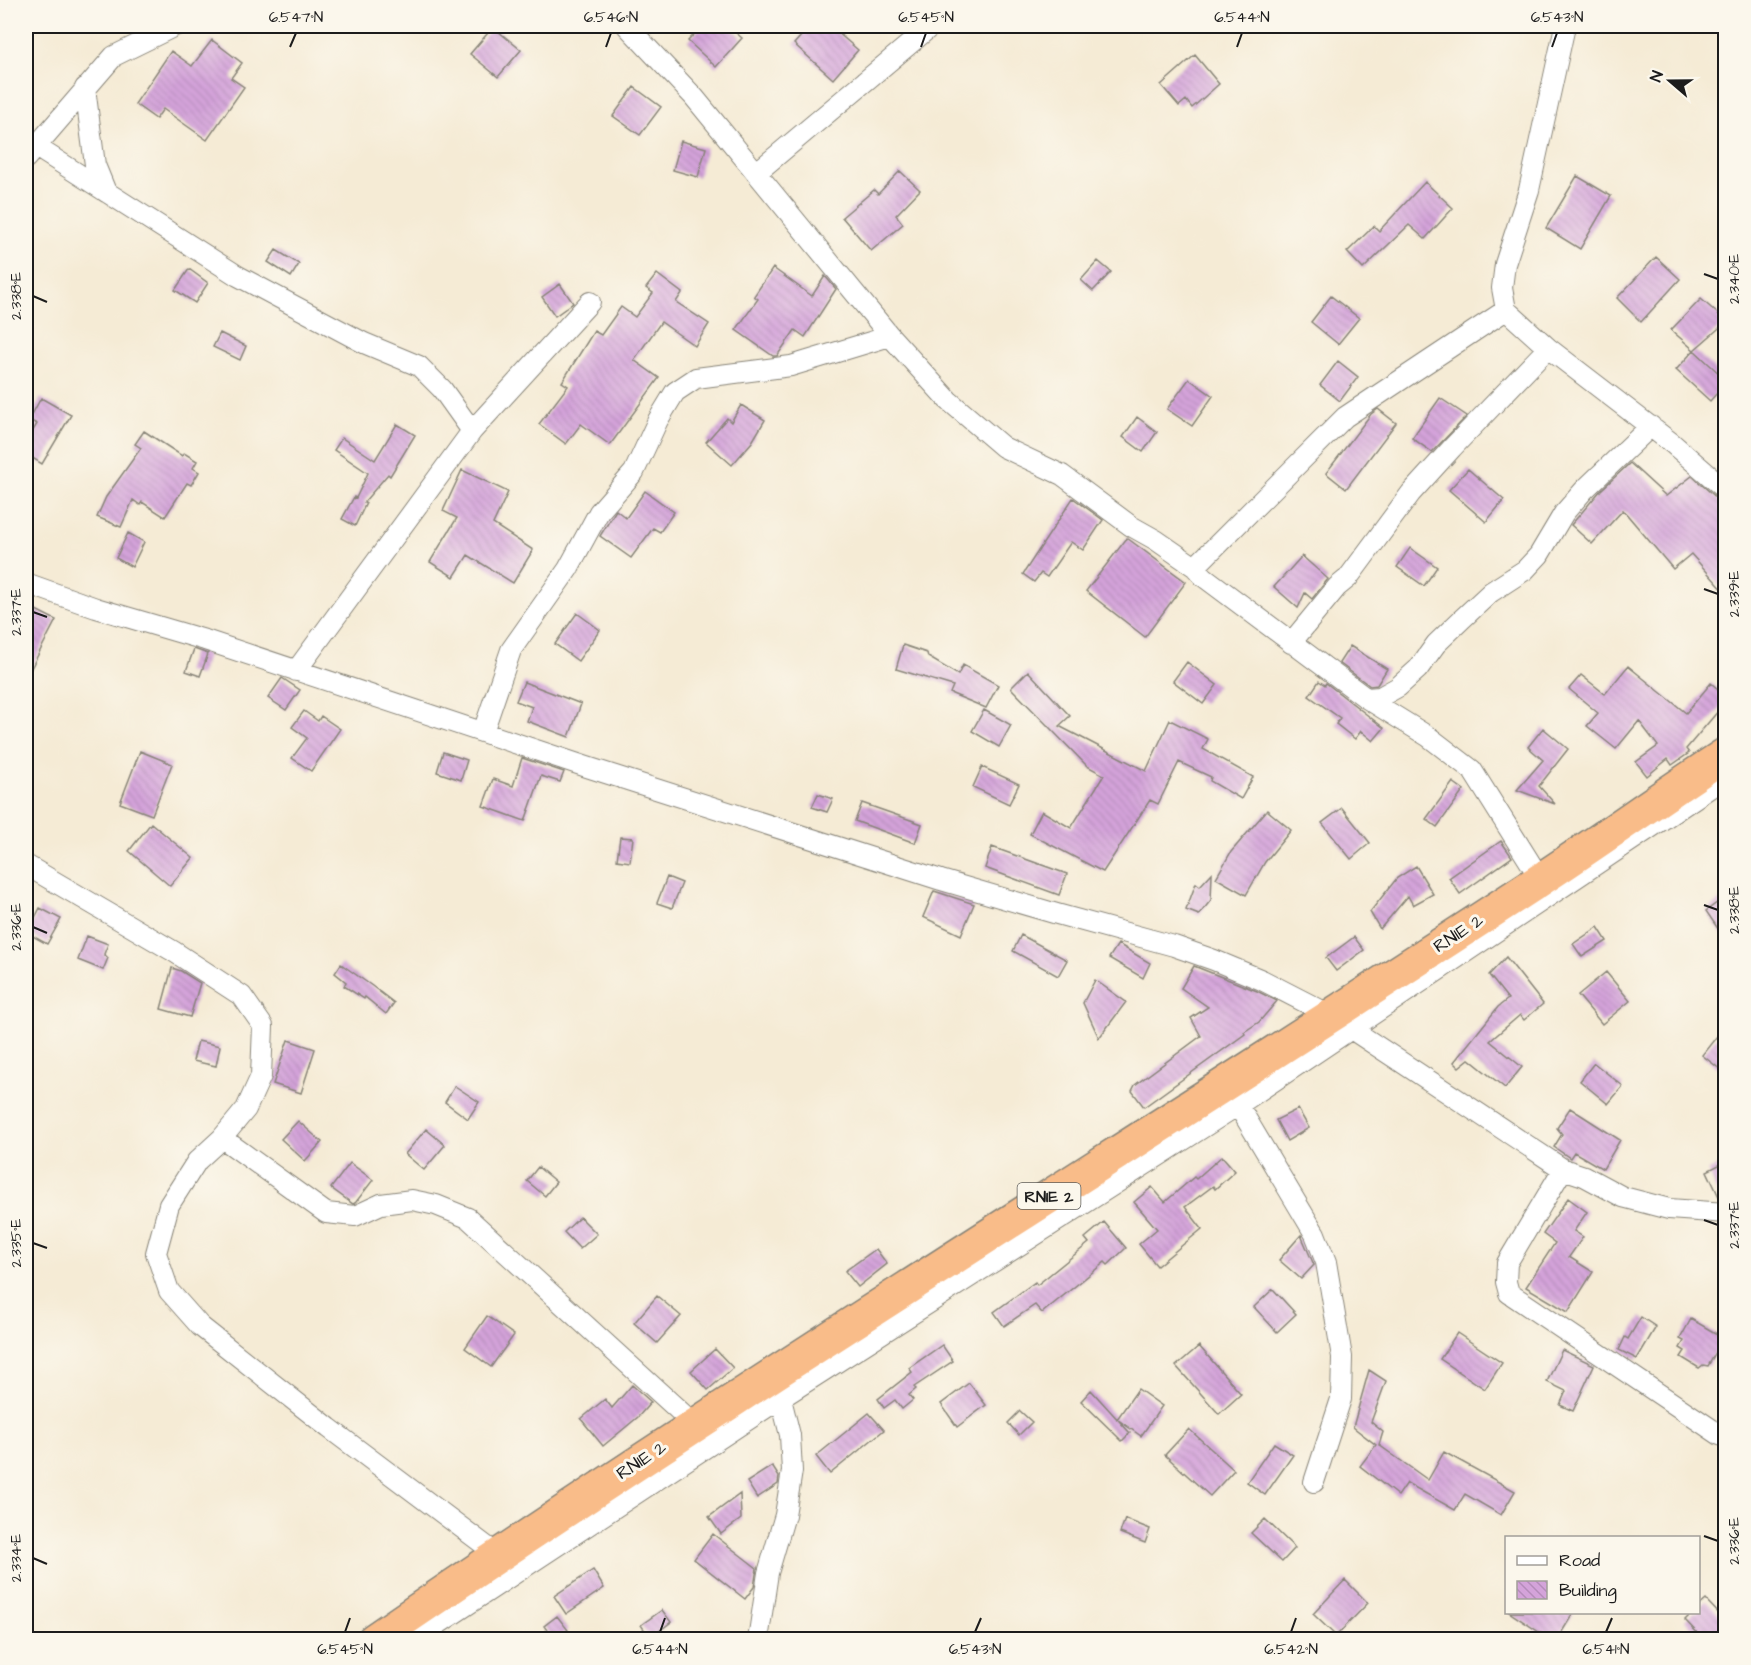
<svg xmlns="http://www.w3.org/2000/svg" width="1751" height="1665" font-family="'Architects Daughter',sans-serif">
<defs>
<pattern id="building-back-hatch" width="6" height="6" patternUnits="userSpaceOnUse" patternTransform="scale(1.5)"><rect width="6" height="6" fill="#d4a3da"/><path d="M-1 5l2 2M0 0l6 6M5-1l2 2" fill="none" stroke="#b58cba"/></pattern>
</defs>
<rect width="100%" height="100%" fill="#fbf7ec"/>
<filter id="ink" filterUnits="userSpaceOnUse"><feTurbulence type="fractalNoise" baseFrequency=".0167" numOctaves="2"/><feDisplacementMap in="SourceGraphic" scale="12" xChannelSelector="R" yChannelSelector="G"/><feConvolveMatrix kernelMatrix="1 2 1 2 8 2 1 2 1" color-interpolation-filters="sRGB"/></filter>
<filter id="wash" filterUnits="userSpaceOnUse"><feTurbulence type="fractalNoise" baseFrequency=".008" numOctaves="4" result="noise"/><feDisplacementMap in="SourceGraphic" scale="24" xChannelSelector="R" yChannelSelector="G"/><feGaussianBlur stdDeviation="1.35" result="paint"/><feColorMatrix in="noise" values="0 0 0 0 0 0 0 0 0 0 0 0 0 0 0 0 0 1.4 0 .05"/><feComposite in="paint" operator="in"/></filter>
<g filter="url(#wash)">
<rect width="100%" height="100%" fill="#f5ebd5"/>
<g id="blocks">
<path fill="url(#building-back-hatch)" d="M702,26H728L742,38L716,67L688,41Z
M810,26H830L858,50L833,79L794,44Z
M493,27L521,50L498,77L470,54Z
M212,40L242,63L231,78L244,87L207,140L163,109L156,119L135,104L171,51L192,66Z
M1195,55L1219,84L1192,108L1186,100L1179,106L1161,85Z
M634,87L661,107L640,135L613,116Z
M681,141L706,148L698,177L673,170Z
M900,171L920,190L896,215L903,224L871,251L842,217L874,190L878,194Z
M1577,176L1611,196L1580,249L1546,228Z
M1425,182L1453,208L1425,239L1409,225L1363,269L1347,252L1374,226L1379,231Z
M276,250L299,264L291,277L268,262Z
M1656,257L1680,279L1641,322L1617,298Z
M1098,261L1111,272L1093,291L1081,280Z
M773,268L812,296L825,276L836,289L805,337L795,330L777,356H773L736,330L758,299L754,296Z
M189,269L208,283L195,303L175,290Z
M657,274L682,293L676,302L709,324L695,346L661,322L634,360L659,378L610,445L581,424L566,444L539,424L568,386L562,382L594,331L601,335L621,307L635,317L653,293L646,288Z
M560,284L573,303L555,316L542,297Z
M1331,296L1359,318L1338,344L1311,322Z
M1701,299L1725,320V323L1694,350L1671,330Z
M220,333L246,346L240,360L213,347Z
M1694,350L1725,379V384L1710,401L1676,370Z
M1338,361L1358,377L1340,401L1320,385Z
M1189,379L1213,396L1192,426L1167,409Z
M41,398L71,415L42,464L26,454V442L37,424L29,420Z
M1440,398L1467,416L1432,452L1412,438Z
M741,405L765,420L752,442L732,465L706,442L727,418L731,422Z
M1378,409L1396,423L1346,489L1326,473L1371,414Z
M1137,417L1157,432L1143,452L1123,437Z
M397,424L415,435L390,476L388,474L364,502L366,503L355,526L342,519L354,497L356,498L368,473L334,450L342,438L375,460Z
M144,431L182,456L184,453L197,461L193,468L199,472L191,485L187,483L165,517L142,502L140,505L133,500L121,527L97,517L106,497L141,448L135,444Z
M1630,463L1666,496L1692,476L1718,499L1725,502V592L1691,554L1673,569L1623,510L1592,544L1571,525L1601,490Z
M1468,469L1504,500L1486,522L1449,490Z
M462,470L508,492L493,524L533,550L513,583L468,555L454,577L430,562L457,518L443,511Z
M645,491L674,512L660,532L653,528L631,558L600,536L616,510L626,518Z
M1073,498L1103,520L1083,550L1071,542L1047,577L1041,573L1034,582L1023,574Z
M128,533L144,542L132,567L116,558Z
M1127,538L1186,582L1145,637L1086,591Z
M1410,548L1437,567L1424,586L1397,567Z
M1302,556L1328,579L1312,599L1305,593L1298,608L1274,587Z
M26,605L56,620L26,678Z
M577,613L600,630L578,661L555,644Z
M903,645L927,653L928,657L958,675L963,665L998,685L986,708L950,693L953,686L896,669Z
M1350,646L1387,669L1377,685L1370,686L1339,663Z
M194,649L208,654L200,676L186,671Z
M1187,662L1217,685L1203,704L1173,681Z
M1628,666L1686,713L1711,683L1725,695V703L1686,749L1689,753L1672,765L1668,759L1647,776L1636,762L1658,746L1639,721L1616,749L1587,726L1598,713L1569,689L1581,675L1605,694Z
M1028,671L1070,716L1059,726L1146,771L1170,720L1208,739L1203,749L1253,777L1241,799L1210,781L1211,777L1179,762L1158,804L1150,800L1103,872L1030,834L1042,811L1071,828L1104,775L1087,766L1011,688Z
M282,678L300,690L286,710L268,698Z
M1319,681L1325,685L1326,683L1384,728L1373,741L1361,731L1355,739L1336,724L1340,718L1309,696Z
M524,682L581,704L569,737L527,721L532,707L516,701Z
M984,710L1011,725L999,747L972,731Z
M304,711L318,721L321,716L340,729L311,771L292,758L307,738L292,727Z
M1543,728L1568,749L1539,786L1555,804L1517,790L1543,760L1528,747Z
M140,751L172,764L152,815L120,803Z
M443,752L467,760L461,780L437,772Z
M522,758L564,772L560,782L541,776L525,821L483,806L493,779L513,786Z
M982,767L1019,784L1009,804L973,787Z
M1453,782L1464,790L1437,827L1426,819Z
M818,794L833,799L827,812L812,807Z
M862,803L922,824L915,843L855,821Z
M1342,808L1370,843L1351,859L1322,823Z
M1267,810L1291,830L1265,862L1246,895L1216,878L1231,852Z
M151,823L193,858L170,886L129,851Z
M620,837L633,838L630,862L617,860Z
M1501,841L1512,857L1460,894L1449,878Z
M992,847L1067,874L1059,895L985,868Z
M1416,866L1433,894L1413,905L1408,896L1380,929L1370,912L1397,878Z
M1212,873L1211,900L1199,915L1186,910L1196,883L1200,886Z
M667,877L682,883L672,908L657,903Z
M934,891L974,904L961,935L923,917Z
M1725,897V939L1706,911Z
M40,908L61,919L47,944L27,933Z
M1598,927L1607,941L1582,957L1573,944Z
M1021,935L1067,960L1058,976L1013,951Z
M87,936L108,944L104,954L108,958L103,970L78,960Z
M1354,937L1364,950L1336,971L1326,958Z
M1118,944L1150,963L1143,978L1109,958Z
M1506,957L1543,1004L1524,1020L1520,1015L1490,1041L1522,1067L1505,1088L1469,1059L1459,1067L1454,1062L1498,1007L1508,999L1489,975Z
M341,964L372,986L394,1003L386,1014L365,997L364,999L344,986L346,982L335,973Z
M1194,966L1257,991L1277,1001L1259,1022L1244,1032L1245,1034L1144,1107L1132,1091L1135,1085L1201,1036L1191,1018L1208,1007L1181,988Z
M172,968L181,971L200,983L190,1017L161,1009Z
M1606,972L1630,1001L1602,1024L1578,995Z
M1095,980L1126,1002L1099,1038L1083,1003Z
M1725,1026V1073L1702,1055Z
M288,1040L315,1049L301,1093L273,1084Z
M198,1041L220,1046L216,1066L193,1061Z
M1594,1063L1623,1086L1608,1104L1580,1081Z
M455,1086L479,1102L468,1119L445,1102Z
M1570,1108L1620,1140L1603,1169L1574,1152L1570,1158L1554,1147L1562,1134L1557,1128Z
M1298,1109L1309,1128L1287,1141L1276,1120Z
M298,1121L322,1142L305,1161L281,1139Z
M426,1129L445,1145L424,1170L405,1154Z
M1222,1156L1235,1171L1215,1189L1213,1186L1185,1207L1202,1229L1157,1266L1139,1244L1157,1229L1134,1202L1152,1187L1165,1202L1194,1177L1196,1179Z
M1725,1162V1201H1721L1707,1171Z
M350,1163L373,1180L356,1202L353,1204L331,1188Z
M538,1167L556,1182L545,1196L527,1181Z
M1568,1198L1587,1212L1574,1231L1583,1237L1569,1257L1593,1272L1568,1312L1526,1287L1555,1243L1543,1234Z
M580,1217L597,1234L580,1249L564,1232Z
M1104,1222L1126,1248L1108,1265L1105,1262L1042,1313L1035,1305L1004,1326L994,1312L1035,1282L1037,1285L1089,1243L1085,1238Z
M1301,1235L1314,1265L1301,1279L1279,1260Z
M876,1249L887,1264L858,1287L845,1271Z
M1273,1289L1296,1314L1277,1332L1254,1307Z
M657,1296L681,1316L657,1343L634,1323Z
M487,1316L514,1335L491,1367L465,1348Z
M1641,1317L1656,1327L1637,1359L1619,1350L1625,1337L1628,1339Z
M1691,1319L1724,1338L1708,1366L1703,1365L1699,1368L1681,1357L1685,1351L1680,1348L1684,1341L1680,1339Z
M1457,1333L1502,1363L1485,1389L1440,1359Z
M942,1345L953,1361L914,1387L916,1389L909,1395L913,1400L902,1409L895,1400L884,1408L878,1399L912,1372L909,1368Z
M1199,1346L1241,1394L1219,1414L1176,1366Z
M715,1349L733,1368L708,1390L691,1371Z
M1562,1350L1594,1365L1573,1411L1560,1405L1566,1391L1547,1382Z
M1369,1370L1386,1381L1371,1422L1383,1432L1379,1445L1428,1480L1444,1452L1515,1491L1501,1515L1465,1494L1455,1510L1407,1483L1398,1496L1360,1466L1376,1445L1353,1427Z
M969,1383L986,1405L957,1427L941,1404Z
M632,1385L651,1402L638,1417L603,1446L581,1419L605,1399L612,1408Z
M1138,1389L1162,1406L1141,1436L1117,1419Z
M1091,1390L1130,1433L1122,1441L1081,1401Z
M1020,1411L1032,1422L1019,1435L1008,1423Z
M869,1413L884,1430L830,1474L816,1456Z
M1189,1429L1234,1470L1210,1496L1165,1455Z
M1274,1443L1293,1455L1265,1495L1247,1482Z
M772,1466L779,1477L778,1484L757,1498L747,1482Z
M740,1494L741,1519L721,1534L709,1517Z
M1125,1519L1150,1529L1145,1543L1120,1533Z
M1265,1519L1295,1548L1282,1562L1251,1533Z
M713,1534L757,1568L754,1587L745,1599L694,1559Z
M593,1570L604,1588L566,1614L554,1596Z
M1345,1580L1368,1603L1336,1636L1313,1614Z
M1706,1600L1725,1620V1640H1704L1685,1620L1693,1612H1698V1607Z
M662,1610L671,1622L650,1638L641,1625Z
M1509,1612H1574L1557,1640H1551Z
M557,1616L568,1630L554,1640L544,1626Z"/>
</g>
</g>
<g filter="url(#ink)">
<use href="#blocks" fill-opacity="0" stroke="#888478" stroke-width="1.5"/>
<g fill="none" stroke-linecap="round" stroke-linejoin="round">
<defs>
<path id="minor" d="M627,26L694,97L890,336L948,400L1003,447L1062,475L1131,526L1156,540L1195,567L1204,577L1366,698L1429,737L1472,770L1541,880
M1565,26L1529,190L1505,264L1502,288L1506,310L1548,348L1673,444L1726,490
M85,88L95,165L106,192
M36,147L238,276L364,343L419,366L442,389L472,431
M26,158L114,56L175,26
M756,173L931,26
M1195,567L1345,417L1506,310
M26,583L96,608L205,640L587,767L941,880L1057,914L1174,946L1214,960L1262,980L1330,1015L1563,1169L1584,1176L1623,1197L1669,1209L1726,1213
M1291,643L1337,587L1348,578L1411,493L1452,448L1548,348
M296,671L472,431L590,302
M1366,698L1380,697L1398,687L1418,669L1436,644L1462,619L1491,592L1525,570L1539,555L1564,513L1585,489L1651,426
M483,732L511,650L568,569L599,512L634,472L658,420L675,392L696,378L791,366L890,336
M26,865L173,951L242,996L263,1026L261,1076L246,1109L222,1138L197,1161L169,1205L156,1253L169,1291L200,1326L329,1428L498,1555
M1232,1095L1315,1234L1326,1262L1342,1357L1341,1399L1314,1482
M222,1138L326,1213L355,1216L381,1204L412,1200L436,1205L468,1218L695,1425
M1563,1169L1507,1263L1506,1282L1509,1293L1720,1435L1726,1437
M414,1640L781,1398L1238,1105L1726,777
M758,1640L768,1573L785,1515L792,1471L790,1435L778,1387"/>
<path id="trunk" d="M374,1640C756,1378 1150,1136 1537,882C1601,840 1662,796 1726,754"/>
</defs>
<use href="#minor" stroke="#888478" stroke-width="22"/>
<use href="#trunk" stroke="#888478" stroke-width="36"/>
<use href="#minor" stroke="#fff" stroke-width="20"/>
<use href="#trunk" stroke="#f9bc89" stroke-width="33"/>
</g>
</g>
<path fill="none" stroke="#1c1c1c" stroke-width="2" d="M290,47L296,33M606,47L611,33M921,47L926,33M1237,47L1242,33M1552,47L1557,33M1704,274L1718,279M33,296L47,302M1704,589L1718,594M33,612L47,617M1704,905L1718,910M33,927L47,933M1704,1220L1718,1225M33,1243L47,1248M1704,1536L1718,1541M33,1558L47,1564M345,1632L350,1618M660,1632L665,1618M975,1632L981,1618M1291,1632L1296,1618M1606,1632L1612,1618"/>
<g text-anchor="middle" stroke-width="6" stroke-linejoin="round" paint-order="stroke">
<rect fill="#fbf7ec" stroke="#5f5e5a" stroke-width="1.5" x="1017.5" y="1183" width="63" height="26" rx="4.5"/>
<g font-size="16" font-weight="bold" fill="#1c1c1c">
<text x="1049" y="1202">RNIE 2</text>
</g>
<g font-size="18" fill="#1c1c1c" stroke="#fbf7ec">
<text transform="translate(1458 933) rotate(-33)" y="6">RNIE 2</text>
<text transform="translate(641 1460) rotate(-33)" y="6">RNIE 2</text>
</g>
</g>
<rect width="1751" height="1665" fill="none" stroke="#fbf7ec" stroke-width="66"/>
<rect x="1505" y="1536" width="195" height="78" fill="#fbf7ec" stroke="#a29f99" stroke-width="1.5"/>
<rect x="1517" y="1556" width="30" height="9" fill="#ffffff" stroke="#a29f99" stroke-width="1.5"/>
<text x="1559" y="1566" font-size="18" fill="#1c1c1c">Road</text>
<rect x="1517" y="1581" width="30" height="18" fill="url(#building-back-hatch)" stroke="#a29f99" stroke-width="1.5"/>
<text x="1559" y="1596" font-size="18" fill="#1c1c1c">Building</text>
<g transform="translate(1670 81) rotate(290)" stroke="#fbf7ec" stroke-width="4.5" paint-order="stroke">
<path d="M0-4.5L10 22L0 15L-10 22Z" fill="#1c1c1c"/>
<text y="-9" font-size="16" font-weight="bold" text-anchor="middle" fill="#1c1c1c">N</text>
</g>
<rect x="33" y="33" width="1685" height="1599" fill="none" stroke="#1c1c1c" stroke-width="2"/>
<g font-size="15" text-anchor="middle" fill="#1c1c1c">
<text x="296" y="22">6.547°N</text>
<text x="611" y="22">6.546°N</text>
<text x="926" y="22">6.545°N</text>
<text x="1242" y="22">6.544°N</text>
<text x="1557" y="22">6.543°N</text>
<text transform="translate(1734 279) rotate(-90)" y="5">2.340°E</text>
<text transform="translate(16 296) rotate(-90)" y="5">2.338°E</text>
<text transform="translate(1734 594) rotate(-90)" y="5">2.339°E</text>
<text transform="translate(16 612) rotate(-90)" y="5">2.337°E</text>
<text transform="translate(1734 910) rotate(-90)" y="5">2.338°E</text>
<text transform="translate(16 927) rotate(-90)" y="5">2.336°E</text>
<text transform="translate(1734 1225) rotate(-90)" y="5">2.337°E</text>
<text transform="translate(16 1243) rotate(-90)" y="5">2.335°E</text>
<text transform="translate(1734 1541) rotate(-90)" y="5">2.336°E</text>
<text transform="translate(16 1558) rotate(-90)" y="5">2.334°E</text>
<text x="345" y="1654">6.545°N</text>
<text x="660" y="1654">6.544°N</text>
<text x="975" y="1654">6.543°N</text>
<text x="1291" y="1654">6.542°N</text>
<text x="1606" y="1654">6.541°N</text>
</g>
</svg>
